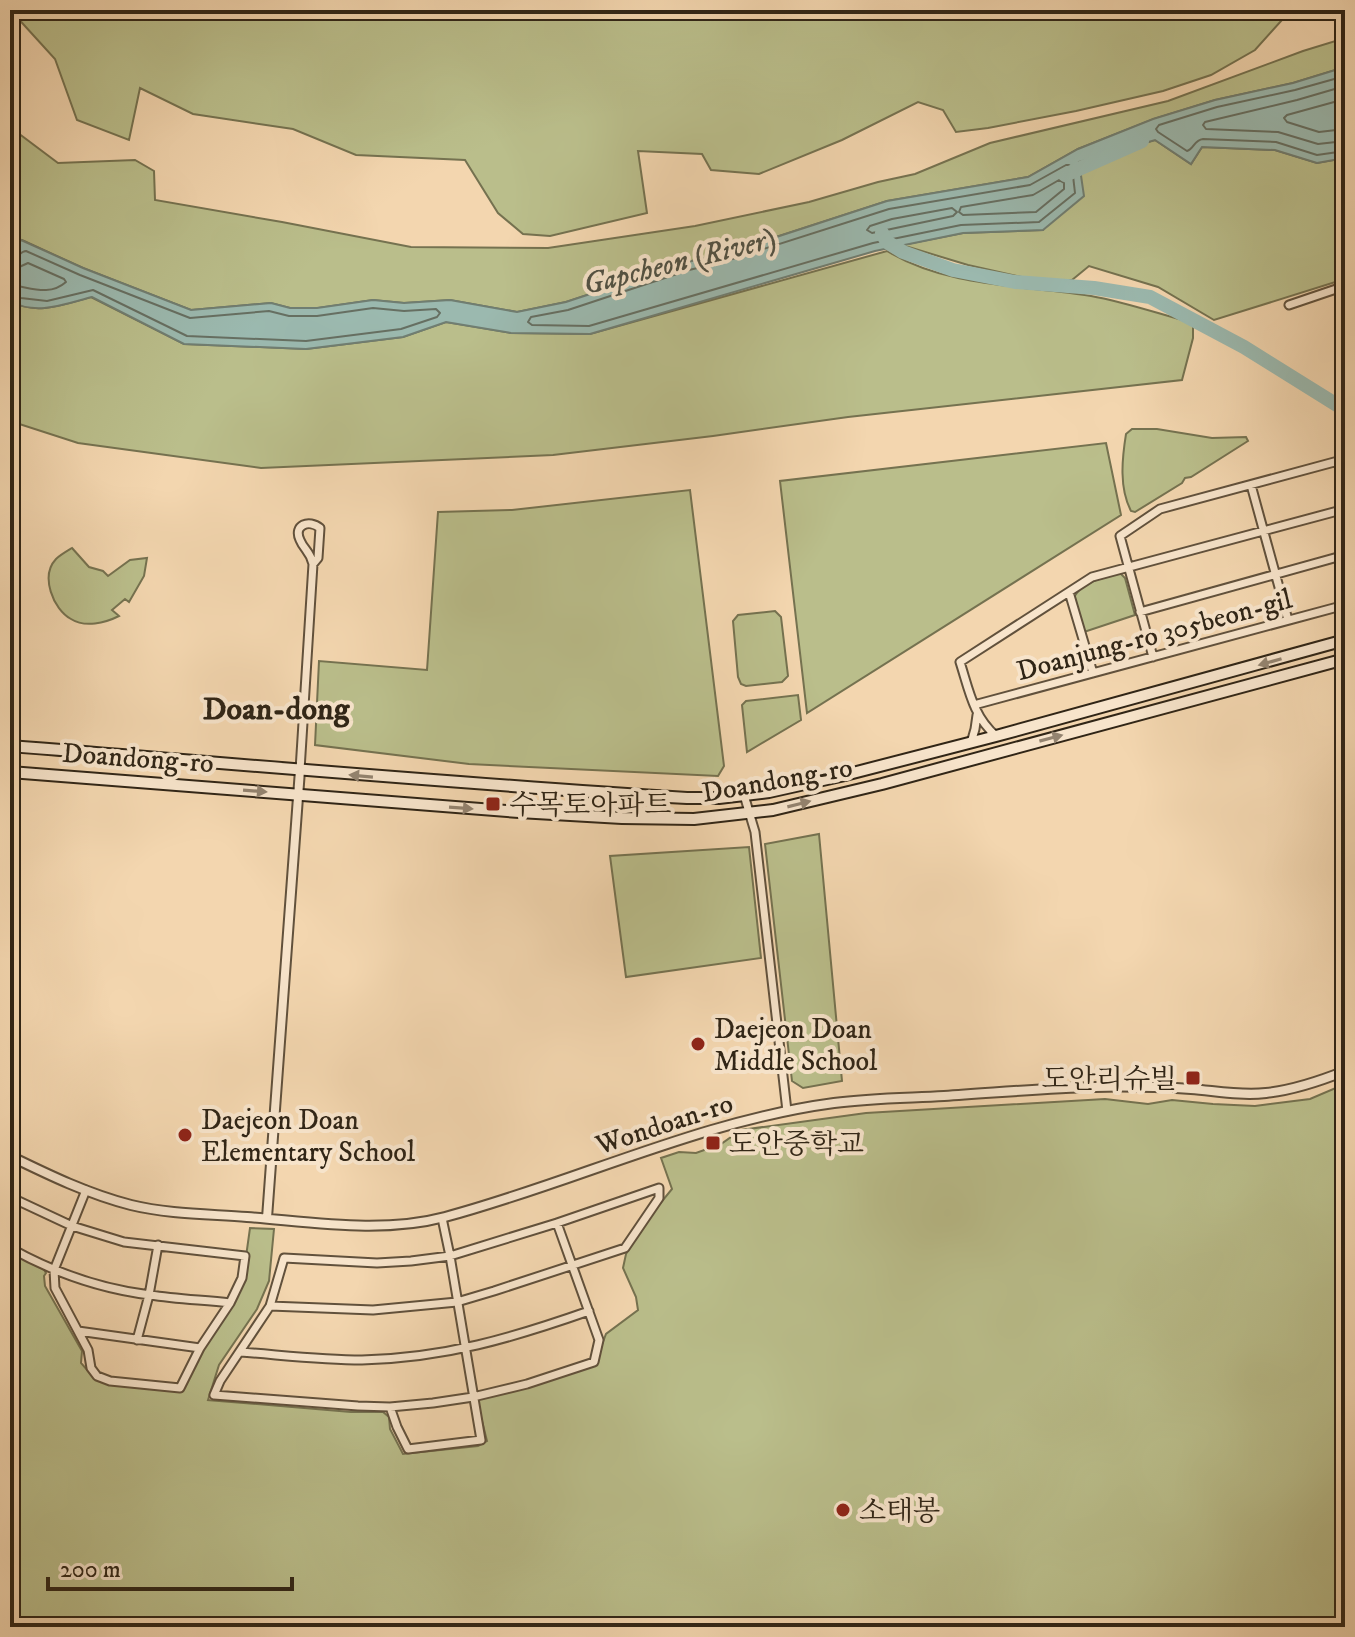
<svg xmlns="http://www.w3.org/2000/svg" width="1355" height="1637" font-family="'IM FELL DW Pica','Noto Serif KR',serif">
<rect width="100%" height="100%" fill="#f3d6af"/>
<filter id="stains"><feTurbulence type="fractalNoise" baseFrequency=".0025" numOctaves="4"/><feColorMatrix values="0 0 0 0 .2 0 0 0 0 .09 0 0 0 0 .02 0 0 0 .5 -.17"/></filter>
<radialGradient id="worn" r=".72"><stop offset=".6" stop-color="#630" stop-opacity="0"/><stop offset="1" stop-color="#630" stop-opacity=".3"/></radialGradient>
<path fill="#babe8b" stroke="#757250" stroke-width="2" d="M10,10H1291L1255,50L1211,75L1163,91L1076,111L988,128L956,132L943,110L918,102L842,140L759,174L711,170L702,154L638,151L647,213L550,236L523,234L498,213L465,160L356,155L293,129L193,114L140,88L129,140L77,120L55,59L14,14L10,13Z
M1345,38V67L1293,83L1215,100L1154,119L1078,149L1028,177L887,201L721,255L687,262L566,302L517,312L450,300L404,303L373,300L318,308H290L271,303L191,310L83,268L22,240L12,251H10V127L58,163L135,160L154,171L155,200L282,222L411,247L548,248L695,226L809,202L878,182L915,174L990,143L1168,101L1303,51Z
M1155,140L1191,164L1202,147L1275,150L1317,163L1345,158V279L1214,320L1158,287L1089,266L1072,280H1035L968,265L902,245L963,233L1043,230L1079,162Z
M887,251C948,288 1023,285 1091,296C1125,302 1159,314 1193,323V338L1182,380L848,417L713,436L553,455L261,468L78,443L10,421V301C36,316 65,304 91,297L184,344L306,349L403,337L446,322L511,333L590,334Z
M1132,429H1157L1212,438L1246,437L1248,441L1191,477L1185,478L1182,483L1135,512L1131,511C1119,488 1122,459 1126,434Z
M1106,443L1121,515L807,713L780,481Z
M690,490L724,766L718,776L469,764L315,745L319,661L427,670L438,512L512,510Z
M72,548L89,567L103,571L108,576L130,560L147,558L144,576L129,602L125,599L112,610L119,616C105,623 85,628 71,619C53,609 40,576 56,559C60,555 67,551 72,548Z
M1120,573L1125,578L1135,615L1084,632L1074,597C1083,581 1103,578 1120,573Z
M775,611L781,617L788,676L782,682L746,686L741,684L738,677L733,621L738,615Z
M798,695L801,720L747,752L742,705L746,701Z
M819,834L842,1081L803,1088L792,1081L765,844Z
M749,847L761,958L626,977L610,856Z
M1345,1084V1627H10V1249L42,1266L46,1273L44,1276L45,1286L82,1351L81,1363L95,1379L181,1388L243,1278L250,1228L274,1229L269,1281L257,1309L219,1365L208,1400L351,1412H383L389,1417L390,1429L403,1454L478,1446L487,1441L477,1401L480,1397L595,1363L606,1334L638,1310L636,1297L623,1268L626,1254L645,1222L672,1189L661,1158L679,1152L696,1153L721,1144L741,1130L866,1113L1105,1099L1148,1104L1172,1100L1213,1104L1255,1106L1310,1099Z"/>
<path fill="#9bb9af" stroke="#707e72" stroke-width="2" d="M1345,67V158L1317,163L1275,150L1202,147L1191,164L1155,140L1079,162L1084,196L1043,230L963,233L875,251L590,334L511,333L446,322L403,337L306,349L184,344L92,297C65,304 36,316 10,301V251H12L21,240L83,268L191,310L271,303L290,308H317L373,300L404,303L450,300L517,312L566,302L687,262L721,255L887,201L1028,177L1078,149L1153,119L1215,100L1293,83Z"/>
<g fill="none" stroke-linecap="round" stroke-linejoin="round">
<path stroke="#666f62" stroke-width="2" d="M1345,76L1295,90L1217,107L1159,125L1156,129L1158,132L1187,151C1194,149 1194,140 1203,139L1276,142L1317,155L1345,151
M1345,86L1297,100L1205,122L1203,125L1206,129L1278,132L1318,144L1345,141
M1345,99L1287,115L1284,118L1287,122L1319,132L1345,129
M1066,165H1069L1072,167L1075,193L1039,222L961,225L873,243L589,326L532,325L528,322L531,317L568,310L689,270L723,262L889,209L1030,185Z
M1059,180L1064,183V189L1036,212L963,215L959,212L961,207L1033,195Z
M952,208L957,212L953,216L872,233L867,230L870,226L892,219Z
M10,258C18,259 20,251 26,251L80,275L190,318L269,311L289,316H317L373,308L404,311L436,309L440,313L437,317L401,329L306,341L187,336L93,290L47,301L21,298L10,295
M10,268H17L28,263L64,279L66,282C49,297 30,287 10,285"/>
<path stroke="#9bb9af" stroke-width="14" d="M1065,175L1142,141
M882,233L887,242L903,252L953,270L1015,282L1094,288L1150,297L1244,347L1345,410"/>
<defs>
<path id="minor" d="M1289,305L1345,286
M1251,485L1288,620
M1069,592L1093,673
M1140,612L1345,555
M1153,657L1120,536L1160,509L1338,461L1345,486
M974,705L1345,605
M996,736C973,716 969,690 960,662L1092,577L1345,509
M971,743L975,729L977,715
M300,770L313,564L318,558L320,528C309,519 293,525 300,540C304,550 310,551 313,564
M744,795L755,832L787,1111
M10,1197L72,1226L124,1242L245,1256L242,1278L230,1303L200,1348L180,1388L110,1381L97,1376L91,1368L88,1350L55,1288L54,1270L86,1190
M10,1248C53,1272 101,1289 150,1295C176,1299 203,1300 230,1303
M270,1306L373,1310L457,1302L494,1291L625,1248L659,1198V1188L557,1223L450,1256L411,1261L377,1263L284,1258L270,1306L220,1381L214,1395L358,1406L390,1407L433,1403L473,1397L527,1384L594,1362L599,1340L557,1223
M78,1331L200,1348
M137,1340L149,1295L158,1245
M240,1352C281,1355 322,1360 362,1360C445,1358 512,1338 589,1311
M390,1407L397,1427L408,1449L481,1440L450,1256L442,1218"/>
<path id="tertiary" d="M10,1156C49,1175 88,1194 131,1205C168,1214 208,1214 247,1217C312,1222 381,1234 445,1217C576,1182 699,1121 834,1103C870,1098 907,1098 944,1096C994,1093 1044,1088 1095,1087C1126,1086 1159,1087 1191,1089C1216,1091 1241,1096 1266,1093C1294,1090 1320,1081 1345,1071
M267,1218L300,770"/>
<path id="secondary" d="M10,746C236,764 461,784 687,798H719L769,792L845,775L996,736L1345,640
M10,772L519,812L622,818L694,819L773,810L882,784L1345,659"/>
</defs>
<use href="#minor" stroke="#61513c" stroke-width="11"/>
<use href="#tertiary" stroke="#61513c" stroke-width="12"/>
<use href="#secondary" stroke="#302516" stroke-width="14"/>
<use href="#minor" stroke="#f7e4cb" stroke-width="7"/>
<use href="#tertiary" stroke="#f7e4cb" stroke-width="8"/>
<use href="#secondary" stroke="#f7e4cb" stroke-width="10"/>
</g>
<defs><path id="oneway-solid" d="M-6-.8H1V-3.2L6.5 0L1 3.2V.8H-6Z" transform="scale(2)"/></defs>
<g fill="#948470">
<use href="#oneway-solid" transform="translate(1270 662) rotate(164)"/>
<use href="#oneway-solid" transform="translate(1051 738) rotate(-15)"/>
<use href="#oneway-solid" transform="translate(361 776) rotate(-175)"/>
<use href="#oneway-solid" transform="translate(255 791) rotate(4)"/>
<use href="#oneway-solid" transform="translate(799 804) rotate(-14)"/>
<use href="#oneway-solid" transform="translate(461 808) rotate(4)"/>
</g>
<g fill="#8f2418" stroke="#f7e4cb" stroke-width="3">
<rect x="485" y="796" width="16" height="16" rx="4"/>
<circle cx="698" cy="1044" r="8"/>
<rect x="1185" y="1070" width="16" height="16" rx="4"/>
<circle cx="185" cy="1135" r="8"/>
<rect x="705" y="1135" width="16" height="16" rx="4"/>
<circle cx="843" cy="1510" r="8"/>
</g>
<g text-anchor="middle" stroke-width="8" stroke-linejoin="round" paint-order="stroke">
<g font-size="28" fill="#302516" stroke="#f7e4cb">
<text transform="translate(1154 634) rotate(-15)" y="10">Doanjung-ro 305beon-gil</text>
<text transform="translate(138 757) rotate(4)" y="10">Doandong-ro</text>
<text transform="translate(777 779) rotate(-10)" y="10">Doandong-ro</text>
<text transform="translate(664 1123) rotate(-18)" y="10">Wondoan-ro</text>
</g>
<g font-size="28" fill="#302516" stroke="#f7e4cb" text-anchor="start">
<text x="509" y="814">수목토아파트</text>
<text x="714" y="1038">Daejeon Doan<tspan x="714" dy="32">Middle School</tspan></text>
<text x="1177" y="1088" text-anchor="end">도안리슈빌</text>
<text x="201" y="1129">Daejeon Doan<tspan x="201" dy="32">Elementary School</tspan></text>
<text x="729" y="1153">도안중학교</text>
<text x="859" y="1520">소태봉</text>
</g>
<g font-size="30" font-style="italic" fill="#505144" stroke="#f7e4cb">
<text transform="translate(679 261) rotate(-14)" y="10">Gapcheon (River)</text>
</g>
<g font-size="32" font-weight="bold" fill="#302516" stroke="#f7e4cb">
<text x="276" y="719">Doan-dong</text>
</g>
</g>
<rect width="1355" height="1637" fill="none" stroke="#f3d6af" stroke-width="40"/>
<rect x="12" y="12" width="1331" height="1613" fill="none" stroke="#302516" stroke-width="4"/>
<rect x="20" y="20" width="1315" height="1597" fill="none" stroke="#302516" stroke-width="2"/>
<path d="M48 1577v12h244v-12" fill="none" stroke="#302516" stroke-width="4"/>
<text x="60" y="1577" font-size="24" fill="#302516" stroke="#f7e4cb" stroke-width="6" paint-order="stroke">200 m</text>
<rect width="100%" height="100%" filter="url(#stains)"/>
<rect width="100%" height="100%" fill="url(#worn)"/>
</svg>
